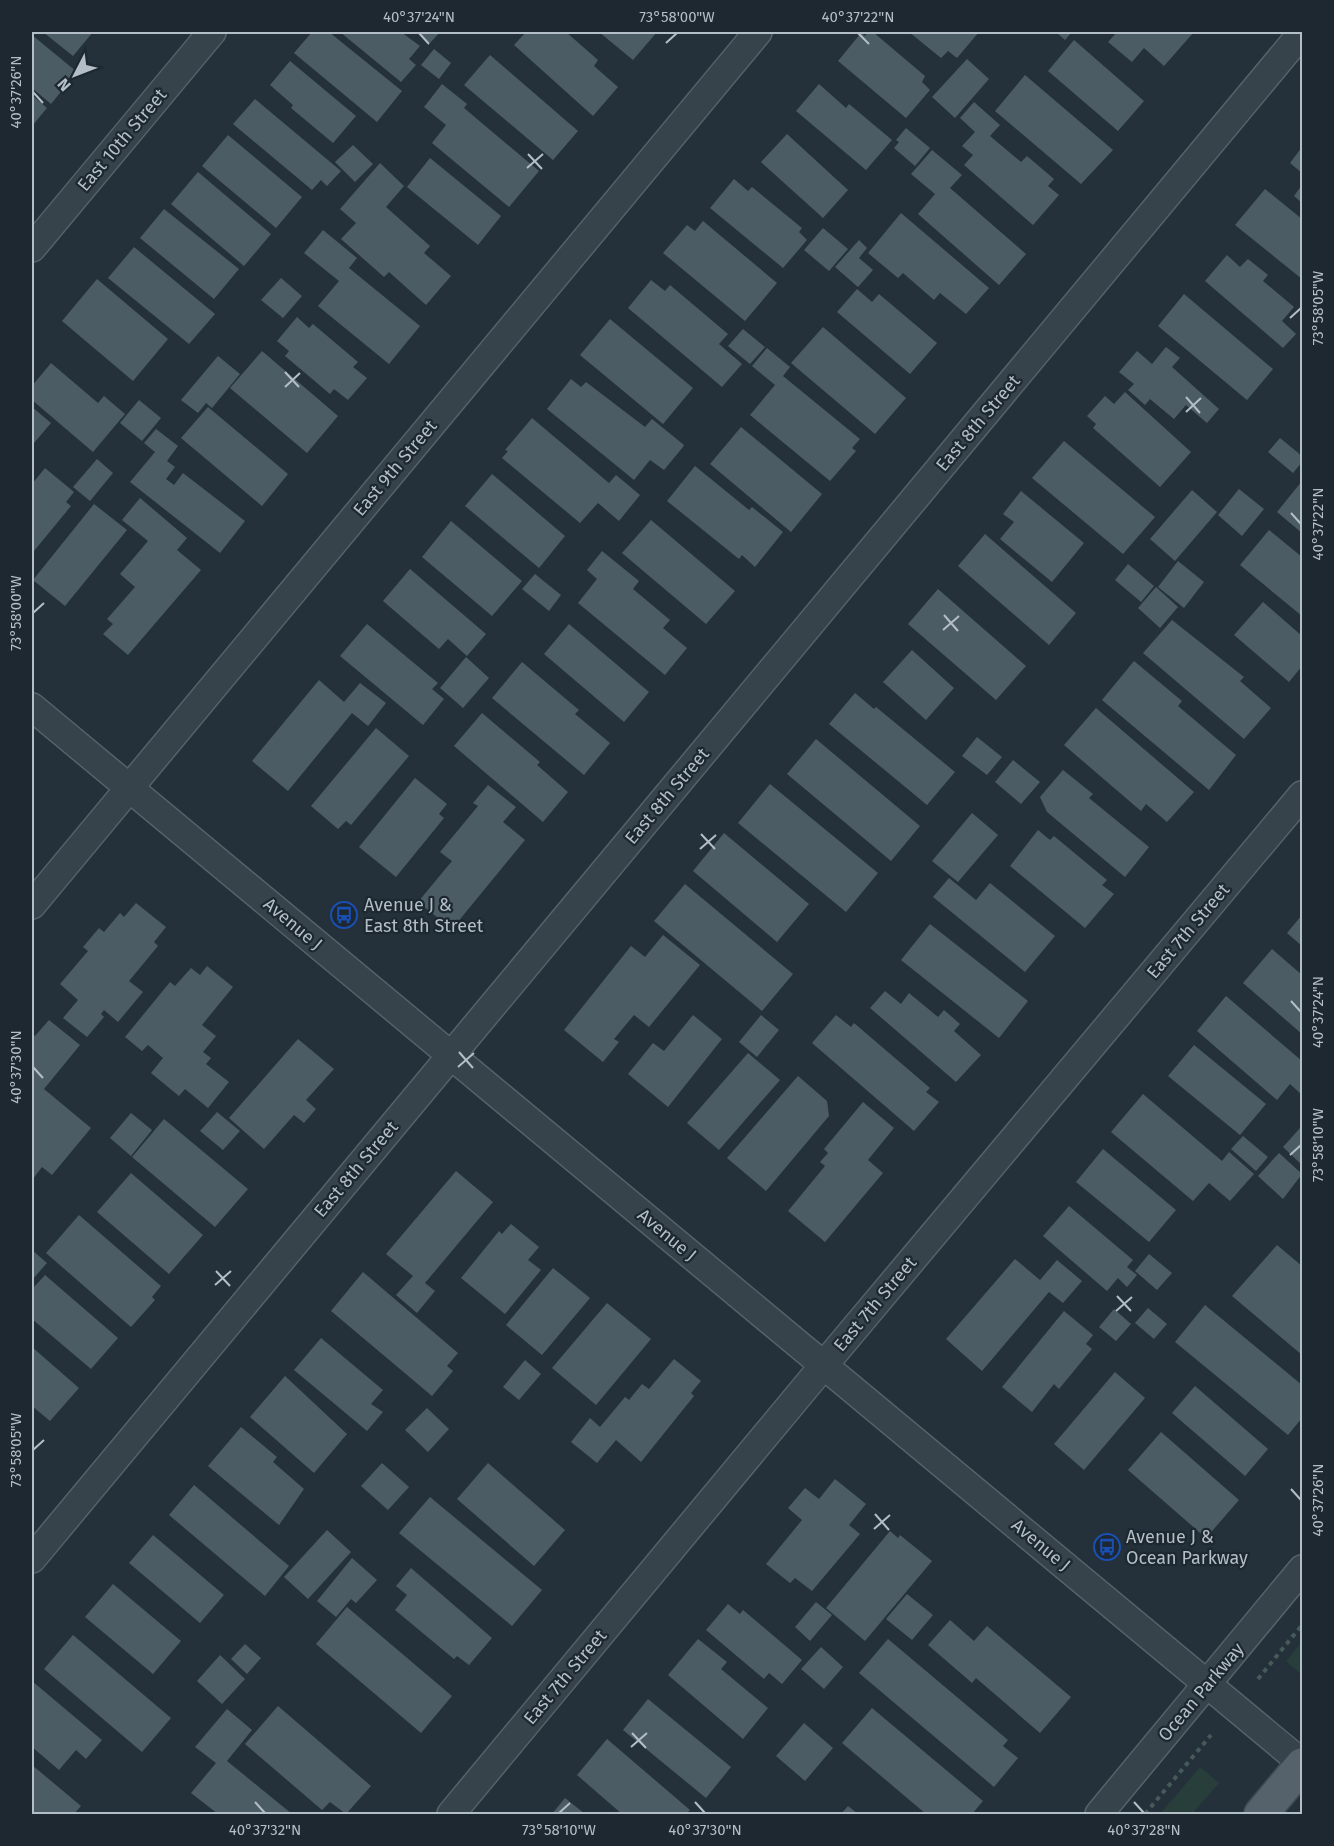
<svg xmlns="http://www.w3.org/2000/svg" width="1334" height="1846" font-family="'Fira Sans',sans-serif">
<rect width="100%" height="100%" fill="#24313a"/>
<path fill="#273e3b" d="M1302,1642V1675L1286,1661Z
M1200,1767L1219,1783L1192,1814H1160Z"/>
<path fill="#4c5c65" d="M43,32H93L73,56Z
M312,32H329L402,91L377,122L294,53Z
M340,32H401L420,46L409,59L416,65L401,82Z
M416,32H440L430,43Z
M526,32H566L598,60L594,66L618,87L593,116L514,45Z
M599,32H657L633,60Z
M868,32H873L925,76L922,82L930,90L906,118L838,61L861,33L865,36Z
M909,32H979L957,58L948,51L941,58Z
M1056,32H1072L1065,40Z
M1117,32H1194L1164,66L1144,48L1132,62L1108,42Z
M32,35L77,72L51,104L32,88Z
M1074,40L1144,101L1118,131L1048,71Z
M434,49L451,63L439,79L421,65Z
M490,55L578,131L553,160L464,85Z
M967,59L989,79L955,118L932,97Z
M290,61L356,116L333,143L291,108L293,105L270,85Z
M1025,75L1113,150L1081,184L995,111Z
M442,84L467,104L464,108L539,171L509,207L432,143L446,125L424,107Z
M819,84L846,108L849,104L892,140L866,170L796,111Z
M32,95L47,108L32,126Z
M255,99L341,171L327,186L321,180L312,190L233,124Z
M974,102L1000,125L990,136L1021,162L1027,156L1054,179L1048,186L1059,195L1033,225L964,165L973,155L962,146L975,132L960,118Z
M906,128L930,148L915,166L894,148L899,142L896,140Z
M787,134L848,190L823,218L761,162Z
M228,135L302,197L276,228L202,166Z
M353,145L373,164L355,182L335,162Z
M1302,147V173L1290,163Z
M932,150L962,175L950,188L1026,254L999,285L918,214L935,194L911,174Z
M430,158L501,216L478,245L407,187Z
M380,163L404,186L386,207L430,246L424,253L451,276L426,305L389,272L384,277L341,239L356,223L340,209Z
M198,172L271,234L244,266L171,204Z
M734,179L748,191L752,187L802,228L799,232L807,240L783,268L710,208Z
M1302,185V203L1294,196Z
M1265,189L1302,219V279L1235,225Z
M164,209L239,269L214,299L140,238Z
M901,213L989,288L966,314L940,293L934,300L903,273L898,278L868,253Z
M703,221L777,283L745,321L663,253L687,225L695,231Z
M823,228L848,249L829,271L804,250Z
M323,230L357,258L349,268L420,326L389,364L318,306L339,281L304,253Z
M859,240L867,248L859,258L873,270L858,287L835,267Z
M134,247L215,314L189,344L108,278Z
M1227,255L1240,267L1248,259L1268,275L1263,281L1294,307L1282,321L1296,334L1283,348L1205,281Z
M281,278L302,296L283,318L261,300Z
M97,279L168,339L133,381L62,321Z
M651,280L665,291L670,285L728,334L719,344L742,364L722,387L628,308Z
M857,289L872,302L879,294L937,343L910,374L837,312Z
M1184,294L1273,369L1247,400L1158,326Z
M297,317L309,328L313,324L358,362L353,367L367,378L348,400L334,389L330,394L285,356L289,351L277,341Z
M610,319L693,388L663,424L580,355Z
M823,327L906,398L875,434L791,363Z
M743,329L765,347L750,364L728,346Z
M1166,347L1180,358L1172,367L1219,409L1207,423L1186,405L1174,419L1150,399L1145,405L1128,390L1134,384L1119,372L1137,351L1152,364Z
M767,348L790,367L783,376L860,439L852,448L856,451L830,481L750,415L775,385L752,366Z
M262,351L338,416L307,453L230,388Z
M218,356L240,374L212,408L206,403L198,413L181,400Z
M51,363L98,403L104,396L125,414L93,452L32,400V386Z
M571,379L581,387L586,382L645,427L652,419L684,445L683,447L664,470L650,460L634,480L547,409Z
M1125,392L1191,452L1160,487L1093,428L1096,424L1087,416L1105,396L1114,404Z
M139,400L161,418L142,441L120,423Z
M32,407L51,423L34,443L32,441Z
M208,407L288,474L262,506L181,438Z
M532,418L609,483L616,475L640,495L619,521L598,503L580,523L502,458L508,451L505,450Z
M741,427L822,494L791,532L710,464Z
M156,429L178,446L167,461L175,467L166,479L174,485L183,473L245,521L220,553L130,482L155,452L144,443Z
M1280,438L1302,456V462L1293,473L1268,452Z
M1064,441L1155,517L1123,554L1032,478Z
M97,459L113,473L90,501L73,487Z
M695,466L749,510L752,507L783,532L755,567L742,555L739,559L667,501Z
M45,468L74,492L66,502L71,506L34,551L32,549V484Z
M492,474L565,536L539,568L465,506Z
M1302,481V533L1277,512Z
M1239,489L1264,509L1242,536L1218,515Z
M1192,490L1217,512L1175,561L1150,539Z
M1021,491L1084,543L1052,582L1000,539L1014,522L1003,514Z
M140,498L187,538L177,550L201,570L128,655L103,634L113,624L107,619L135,587L120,574L148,541L122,520Z
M94,504L127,530L65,606L33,580Z
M651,520L735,591L706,624L622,553Z
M451,521L522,581L492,616L422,557Z
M1269,530L1302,557V616L1240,565Z
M985,534L1076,613L1049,645L958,566Z
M602,551L639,581L633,589L670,620L663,628L687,648L665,675L578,603L597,579L587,570Z
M1178,561L1204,582L1184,608L1158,587Z
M1128,564L1154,586L1141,602L1115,580Z
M410,569L486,634L467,656L448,639L439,649L383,601Z
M535,574L561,595L549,611L522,589Z
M1156,587L1178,607L1160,628L1138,608Z
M938,589L1026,666L996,700L908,624Z
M1263,602L1302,636V666L1289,682L1234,635Z
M1172,620L1244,677L1240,681L1271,708L1244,739L1143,653Z
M367,624L438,683L432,689L444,699L423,725L340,656Z
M569,624L649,692L624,722L544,654Z
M912,650L954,688L926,720L883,682Z
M466,657L489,678L463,708L440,688Z
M1134,661L1182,701L1178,706L1236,755L1209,790L1102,700Z
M522,662L579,710L575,714L610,743L584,775L492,698Z
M319,680L344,702L360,683L386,703L368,726L352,713L288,791L252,761Z
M855,693L874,709L876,707L955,772L927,805L829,724Z
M1096,708L1194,792L1167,822L1146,804L1141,811L1064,745Z
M482,713L540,762L537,765L568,792L543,822L454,746Z
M376,728L409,756L351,825L346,821L338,829L311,806Z
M977,737L1002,757L987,775L962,756Z
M816,739L920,826L891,861L787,774Z
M1013,760L1040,782L1021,804L995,782Z
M1063,770L1093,794L1089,798L1149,847L1125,877L1047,812L1040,797Z
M415,778L447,804L439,814L444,818L396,877L359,847Z
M770,784L878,873L846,912L738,823Z
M488,785L516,807L503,822L525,840L452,929L418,902L452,861L440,852L478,806L473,803Z
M972,813L998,835L958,882L932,861Z
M1038,830L1050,840L1054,836L1107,880L1102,885L1114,894L1085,928L1010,866Z
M724,833L809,904L777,942L693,871Z
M949,878L976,900L990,883L1055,936L1025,972L933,897Z
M685,884L793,974L762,1011L654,921Z
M136,903L166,927L154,942L158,946L129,981L143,992L118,1022L104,1010L101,1014L104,1017L87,1037L63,1018L78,1000L60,984L88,951L83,947L99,928L104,932L120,913L124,917Z
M1302,915V946L1287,933Z
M930,924L1028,1001L999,1038L901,960Z
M663,935L700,965L649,1027L634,1015L614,1039L619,1042L603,1062L564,1030L631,946L645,957Z
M1272,949L1302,975L1300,984L1302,1034L1243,983Z
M207,966L233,987L202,1025L216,1036L203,1052L211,1058L206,1064L229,1082L208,1108L185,1089L179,1096L151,1073L163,1058L148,1045L142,1051L125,1037L170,982L175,986L191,968L200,975Z
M885,991L901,1004L909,993L938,1017L944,1010L960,1024L954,1031L981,1055L956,1082L870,1008Z
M1226,996L1302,1061V1095L1290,1084L1277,1100L1197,1031Z
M693,1015L722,1039L668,1107L628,1074L653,1043L664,1051Z
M761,1015L779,1030L757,1057L739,1042Z
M836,1015L851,1027L854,1023L930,1088L926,1092L939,1102L914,1131L812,1043Z
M49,1020L80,1045L44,1089L91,1128L52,1175L42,1167L32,1180V1034L35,1036Z
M298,1039L334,1069L306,1100L316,1109L304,1123L294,1115L264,1149L229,1118Z
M1194,1045L1266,1104L1240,1135L1168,1076Z
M748,1053L780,1080L719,1150L687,1123Z
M798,1076L827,1101L829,1116L766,1191L727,1158Z
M1143,1094L1222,1161L1229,1152L1254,1174L1230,1201L1209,1183L1193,1201L1111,1132Z
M863,1102L894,1128L868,1160L883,1173L825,1242L788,1211L825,1166L820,1162L828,1153L824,1149Z
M217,1112L240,1131L223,1150L200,1131Z
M131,1113L152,1130L131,1156L110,1138Z
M164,1119L248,1189L215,1227L132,1157Z
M1300,1128L1302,1131V1165L1283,1147Z
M1243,1136L1268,1157L1256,1171L1231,1149Z
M1103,1149L1176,1210L1149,1242L1076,1182Z
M1279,1153L1302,1174L1283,1199L1258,1176Z
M456,1171L493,1202L425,1283L435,1291L417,1313L396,1295L413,1276L386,1254Z
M131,1173L203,1235L169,1274L97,1212Z
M1069,1206L1133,1260L1127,1267L1137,1275L1127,1287L1118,1278L1107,1291L1043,1236Z
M79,1215L161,1286L152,1297L155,1300L131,1327L46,1253Z
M511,1224L539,1247L528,1260L541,1270L505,1314L461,1278L499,1231L502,1234Z
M1277,1245L1302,1266V1355L1232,1296Z
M32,1250L47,1263L32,1280Z
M1149,1254L1172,1273L1157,1290L1135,1271Z
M1015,1259L1040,1280L1057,1260L1082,1281L1063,1303L1049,1292L982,1371L946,1339Z
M553,1268L590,1298L542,1355L506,1325Z
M363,1272L458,1353L447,1366L453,1371L432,1396L331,1311Z
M45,1275L118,1338L91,1369L32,1319V1285L34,1287Z
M607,1303L651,1339L596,1405L552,1368Z
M1205,1305L1302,1385V1418L1288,1435L1175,1342Z
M1148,1308L1167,1324L1154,1339L1135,1323Z
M1114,1309L1131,1324L1116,1341L1099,1327Z
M1064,1311L1093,1335L1086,1344L1092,1349L1059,1389L1054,1384L1032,1412L1002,1387Z
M321,1338L383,1390L371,1404L383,1412L367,1431L294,1370Z
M32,1347L79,1388L50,1421L32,1406Z
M674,1359L701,1381L691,1393L694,1396L641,1462L616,1440L597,1463L571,1442L590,1418L600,1427L625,1397L629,1400L642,1384L649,1389Z
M525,1360L541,1374L519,1400L503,1387Z
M1115,1372L1145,1398L1084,1470L1054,1444Z
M285,1376L347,1434L314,1473L250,1417Z
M1195,1386L1268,1449L1245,1476L1172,1413Z
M427,1408L449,1429L428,1452L405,1430Z
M241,1427L277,1457L273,1462L304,1489L279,1525L208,1466Z
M1161,1432L1239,1500L1206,1538L1128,1470Z
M382,1463L409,1487L388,1510L361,1486Z
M488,1463L565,1530L534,1566L457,1499Z
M835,1479L866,1504L849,1525L860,1534L812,1591L795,1578L790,1583L766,1564L802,1520L788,1508L805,1488L819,1499Z
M194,1485L289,1566L265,1596L169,1515Z
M430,1497L542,1590L512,1626L399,1533Z
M327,1530L351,1552L308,1599L284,1577Z
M890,1531L898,1538L900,1535L932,1561L865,1641L826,1608Z
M153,1535L224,1595L200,1623L129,1563Z
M352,1558L377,1580L356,1603L351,1599L336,1617L317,1601Z
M411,1568L492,1638L469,1665L457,1656L454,1659L395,1610L407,1595L396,1586Z
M113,1584L181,1641L153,1674L85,1617Z
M907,1594L933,1615L912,1640L886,1619Z
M816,1602L832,1615L810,1641L795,1627Z
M728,1604L740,1614L743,1610L802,1660L782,1684L769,1673L764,1679L706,1630Z
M347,1607L452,1696L421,1733L316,1644Z
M950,1620L974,1641L987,1626L1071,1697L1040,1733L976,1678L972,1683L928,1645Z
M73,1635L171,1718L142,1752L44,1669Z
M698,1639L727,1662L721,1669L768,1708L743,1739L668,1675Z
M888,1639L1008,1740L1003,1746L1018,1758L994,1787L859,1673Z
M245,1644L261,1658L247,1674L231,1659Z
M821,1647L843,1667L824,1689L801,1669Z
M220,1655L245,1679L222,1704L197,1681Z
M32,1681L102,1740L86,1759L76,1750L59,1770L32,1747Z
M648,1699L731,1767L706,1798L623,1730Z
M278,1706L371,1786L346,1814L330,1802L322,1810L245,1744Z
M872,1708L983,1801L972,1814H926L842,1743Z
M227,1709L252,1730L227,1761L292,1814H218L191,1793L216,1763L195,1747Z
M804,1723L833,1748L805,1781L776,1756Z
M607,1739L690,1810L686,1814H622L577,1775Z
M32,1765L81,1806L74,1814H32Z
M565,1798L585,1814H552Z
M848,1806L858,1814H841Z"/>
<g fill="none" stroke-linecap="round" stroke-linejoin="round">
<defs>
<path id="minor" d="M32,248L212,32
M32,707L1302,1763
M32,905L758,32
M32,1559L1302,33
M451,1814L824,1365L1302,795
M1099,1814L1302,1569"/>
<path id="primary" d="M1261,1814L1302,1765"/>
</defs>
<use href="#minor" stroke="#566169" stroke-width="30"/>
<use href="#primary" stroke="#414c54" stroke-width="36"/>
<path stroke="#465a59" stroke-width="4" stroke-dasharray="4.5 4.5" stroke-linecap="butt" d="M1258,1679L1302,1625
M1145,1814L1211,1735"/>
<use href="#minor" stroke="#37434b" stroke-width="27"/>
<use href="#primary" stroke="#55626b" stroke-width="33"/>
</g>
<path fill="none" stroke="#b3bec6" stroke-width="2" d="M419,33L429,44M858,33L869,44M666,43L677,33M33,92L43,103M528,154L542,169M527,168L543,154M1290,318L1301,308M285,372L299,387M285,387L300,373M1186,397L1200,413M1186,412L1201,398M1291,513L1301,524M33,613L44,603M944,615L958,631M943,630L959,616M701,834L715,849M700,849L716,835M1291,1001L1301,1012M459,1052L473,1068M33,1067L43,1078M458,1067L474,1053M1290,1155L1301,1145M216,1271L230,1286M215,1285L231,1271M1117,1296L1131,1311M1116,1311L1132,1297M33,1450L44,1440M1291,1489L1301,1500M875,1514L889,1530M874,1529L890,1515M632,1733L646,1748M631,1747L647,1733M255,1802L265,1813M695,1802L705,1813M1134,1802L1144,1813M559,1813L570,1803"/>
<defs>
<symbol id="bus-ring" viewBox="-11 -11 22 22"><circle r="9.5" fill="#1d2830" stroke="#1a4fb4" stroke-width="1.5"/><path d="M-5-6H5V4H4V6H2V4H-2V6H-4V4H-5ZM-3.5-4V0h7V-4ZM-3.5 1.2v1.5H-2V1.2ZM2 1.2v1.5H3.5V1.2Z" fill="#1a4fb4"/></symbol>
</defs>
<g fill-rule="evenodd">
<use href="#bus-ring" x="329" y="900" width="30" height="30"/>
<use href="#bus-ring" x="1092" y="1532" width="30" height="30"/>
</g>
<g text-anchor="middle" stroke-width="4.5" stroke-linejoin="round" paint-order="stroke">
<g font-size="18" fill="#b3bec6" stroke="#1d2830">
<text transform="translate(122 140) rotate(-50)" y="6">East 10th Street</text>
<text transform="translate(978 423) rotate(-50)" y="6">East 8th Street</text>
<text transform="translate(395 468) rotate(-50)" y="6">East 9th Street</text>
<text transform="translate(667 796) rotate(-50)" y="6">East 8th Street</text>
<text transform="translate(293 924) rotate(40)" y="6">Avenue J</text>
<text transform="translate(1188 931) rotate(-50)" y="6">East 7th Street</text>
<text transform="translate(356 1169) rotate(-50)" y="6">East 8th Street</text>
<text transform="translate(667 1235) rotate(40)" y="6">Avenue J</text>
<text transform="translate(875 1304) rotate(-50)" y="6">East 7th Street</text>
<text transform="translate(1041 1545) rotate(40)" y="6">Avenue J</text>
<text transform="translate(565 1677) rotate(-50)" y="6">East 7th Street</text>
<text transform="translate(1201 1692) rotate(-50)" y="6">Ocean Parkway</text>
</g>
<g font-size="18" fill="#b3bec6" stroke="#1d2830" text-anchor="start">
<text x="364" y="911">Avenue J &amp;<tspan x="364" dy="21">East 8th Street</tspan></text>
<text x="1126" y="1543">Avenue J &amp;<tspan x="1126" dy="21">Ocean Parkway</tspan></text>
</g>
</g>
<rect width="1334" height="1846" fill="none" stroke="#1d2830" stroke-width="66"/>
<g transform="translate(75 75) rotate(228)" stroke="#1d2830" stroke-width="4.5" paint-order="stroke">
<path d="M0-4.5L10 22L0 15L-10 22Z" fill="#b3bec6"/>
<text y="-9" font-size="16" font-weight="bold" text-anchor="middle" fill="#b3bec6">N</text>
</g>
<rect x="33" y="33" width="1268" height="1780" fill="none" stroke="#b3bec6" stroke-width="2"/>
<g font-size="15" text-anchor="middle" fill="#b3bec6">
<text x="419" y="22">40°37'24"N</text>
<text x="677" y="22">73°58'00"W</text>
<text x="858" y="22">40°37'22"N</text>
<text transform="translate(16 92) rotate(-90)" y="5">40°37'26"N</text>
<text transform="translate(1318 308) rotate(-90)" y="5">73°58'05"W</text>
<text transform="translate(1318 524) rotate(-90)" y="5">40°37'22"N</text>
<text transform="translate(16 613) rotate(-90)" y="5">73°58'00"W</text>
<text transform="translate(1318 1012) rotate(-90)" y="5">40°37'24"N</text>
<text transform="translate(16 1067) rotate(-90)" y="5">40°37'30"N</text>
<text transform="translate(1318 1145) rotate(-90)" y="5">73°58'10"W</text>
<text transform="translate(16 1450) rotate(-90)" y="5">73°58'05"W</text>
<text transform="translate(1318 1500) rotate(-90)" y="5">40°37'26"N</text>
<text x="265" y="1835">40°37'32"N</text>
<text x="559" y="1835">73°58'10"W</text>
<text x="705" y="1835">40°37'30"N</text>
<text x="1144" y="1835">40°37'28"N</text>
</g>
</svg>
